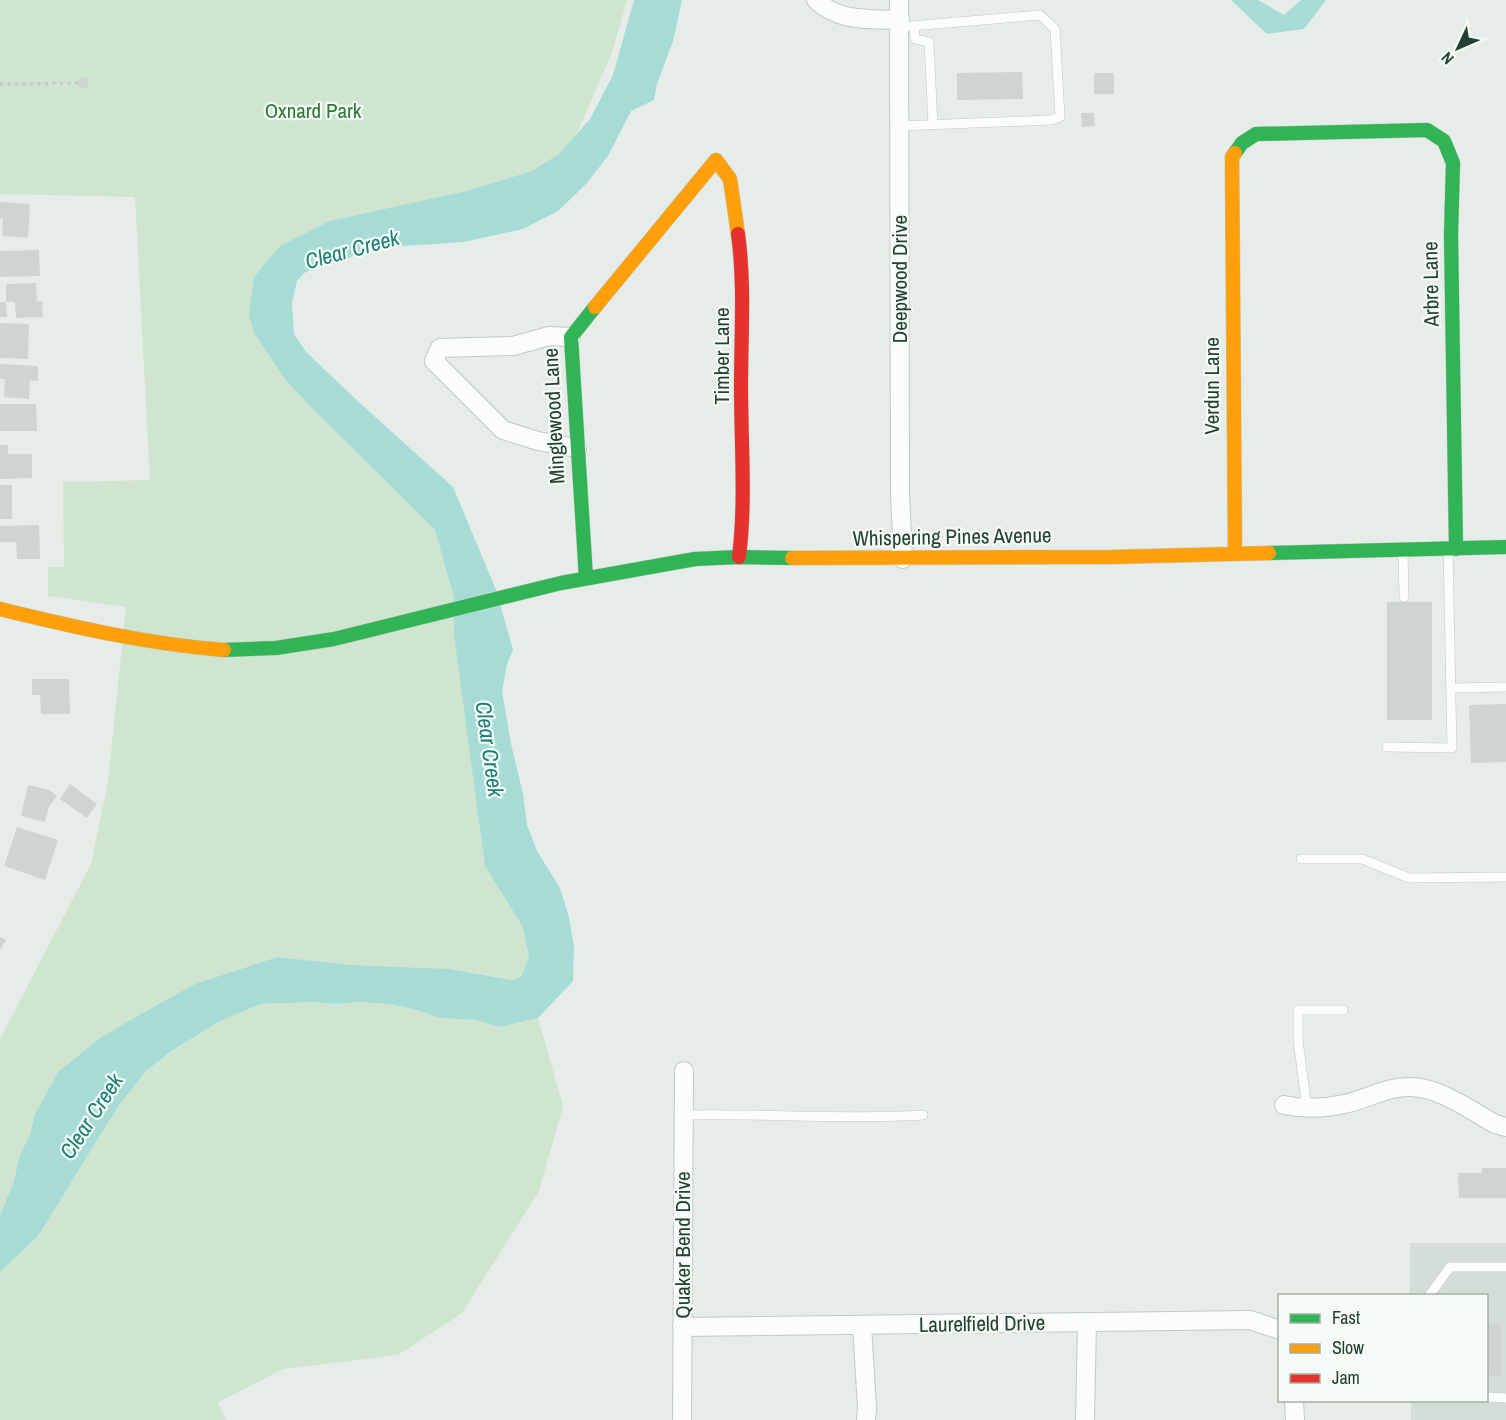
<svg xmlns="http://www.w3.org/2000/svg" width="1506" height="1420" font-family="'Archivo Narrow',sans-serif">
<rect width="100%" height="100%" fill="#e6ece8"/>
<path fill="#d4ddd7" d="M1410,1243H1506V1420H1411V1401L1486,1400V1296L1410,1295Z"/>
<path fill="#cfe5d0" d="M0,0H627L612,53L566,158L503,189L330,221L255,334L284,378L307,403L435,530L454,598L485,866L523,927L529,959L521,977L513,980L450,969L352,965L277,957L195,984L100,1038L58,1072L35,1114L30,1134L20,1155L13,1184L0,1215V1039L91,864L108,782L126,607L48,596V567H64L63,482L150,480L135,197L0,194Z
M313,1002L336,1004L360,1002L390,1004L413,1009L440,1018L475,1020L500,1027L538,1018L563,1106L539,1191L462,1313L398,1355L283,1369L217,1403L227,1420H0V1272L38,1236L119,1105L146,1071L172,1052L218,1022L261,1004Z"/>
<path fill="#a6dcd5" d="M634,0H682L673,41L657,84L654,100L631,111L608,156L586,184L558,211L523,229L464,242L404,246L359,253L343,261L330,262L304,273L297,281L292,302L294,334L306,352L362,405L453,487L496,590L513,650L507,664L502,691L511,744L523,794L527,825L537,851L560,888L569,917L574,947L573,981L538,1018L500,1027L475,1020L440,1018L413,1009L390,1004L360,1002L336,1004L313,1002L261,1004L218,1022L172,1051L146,1071L119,1105L38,1236L0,1272V1215L13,1184L20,1155L30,1134L35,1114L58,1072L100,1038L141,1014L195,984L277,957L352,965L450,969L512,980L521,977L529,958L523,927L485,866L454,635V598L435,530L307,403L284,378L255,334L249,316L254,277L280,246L330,221L467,191L532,171L559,154L590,119L613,75Z
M1231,0H1258L1284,15L1301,0H1326L1304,29L1267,34Z"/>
<path fill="#ced5d1" d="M1022,72L1023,99L957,100V73Z
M1094,73H1114V94H1094Z
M77.5 83a5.5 5.5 0 1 1 11 0a5.5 5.5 0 1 1-11 0Z
M1081,113H1094L1095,126L1082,127Z
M0,202L30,204L28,238L2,236L3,218H0Z
M39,250L40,276L0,277V251Z
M36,283L37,301H42L43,317L16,318L15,302H6V284Z
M0,302H6L7,317H0Z
M0,323L29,324L28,359L0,358Z
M0,364L38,366V381L30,380L29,399L4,397L5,379H0Z
M0,404H36L37,431H0Z
M0,445H8V454H32V478L0,479Z
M0,485H12V519H0Z
M39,525L40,559H17L16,542H0V526Z
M1387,602H1432V720H1387Z
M32,679H69L70,714H41L40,695H32Z
M1506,704V762L1471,763L1469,705Z
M70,784L97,804L87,818L60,799Z
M28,785L49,790L57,796L49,807L45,822L21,816Z
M17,827L58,840L45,880L4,866Z
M0,937L6,940L0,950Z
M1482,1168H1506V1198H1459L1458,1173H1482Z
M1486,1323L1501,1324V1376L1486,1375Z"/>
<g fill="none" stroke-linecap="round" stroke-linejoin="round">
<defs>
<path id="lane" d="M914,26L915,39L929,42L933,125
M900,126L1051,120L1060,117L1055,29L1040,15L900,27
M1403,551L1404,597
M1451,688L1506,687
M1387,747L1452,748L1448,549
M1301,859H1362L1409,878L1506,877
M1307,1109L1298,1040V1010H1343
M684,1115C763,1113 843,1120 923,1115
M1429,1296L1450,1267H1506
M1486,1397L1506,1398"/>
<path id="street" d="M816,0C838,22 871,19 900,20
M899,0L900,495L903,559
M571,337L549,336L513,346L440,348L434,361L503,430L538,441L577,448
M1284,1105C1304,1109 1323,1109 1344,1104C1366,1100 1387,1086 1411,1087C1441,1088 1470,1110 1495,1124L1506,1127
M862,1325L867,1408L866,1420
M682,1327L1250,1320L1280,1330
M1294,1400L1295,1420
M682,1420L684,1071
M1085,1420L1087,1322"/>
<path id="fast" d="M1235,153L1242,143L1256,134L1427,130L1444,141L1453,163L1451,235L1456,549
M1269,553L1506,547
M586,578L571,337L595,307
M224,650L276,648L334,639L561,583L695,559L739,557L792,558"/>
<path id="slow" d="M1235,153L1232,157L1235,553
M595,307L716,160L730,179L738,234
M792,558L1112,557L1269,553
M0,609C74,627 147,644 224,650"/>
<path id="jam" d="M738,234C745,285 741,335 741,386C741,444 746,500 739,557"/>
</defs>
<use href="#lane" stroke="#c3c9c5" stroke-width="10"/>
<use href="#street" stroke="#c3c9c5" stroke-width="20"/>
<use href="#fast" stroke="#c0c8c3" stroke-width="15"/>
<use href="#slow" stroke="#c0c8c3" stroke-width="15"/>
<use href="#jam" stroke="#c0c8c3" stroke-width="15"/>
<path stroke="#c2ccc6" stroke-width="3" stroke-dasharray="3 4.5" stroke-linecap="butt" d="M0,84L83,83"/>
<use href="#lane" stroke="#fbfcfc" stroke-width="9"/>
<use href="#street" stroke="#fbfcfc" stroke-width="18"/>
<use href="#fast" stroke="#30b455" stroke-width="14"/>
<use href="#slow" stroke="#ff9f0a" stroke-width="14"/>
<use href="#jam" stroke="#e5322d" stroke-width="14"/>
</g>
<g text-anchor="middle" stroke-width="4.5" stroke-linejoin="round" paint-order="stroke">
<g font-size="21" fill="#2b7935" stroke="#f5faf6">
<text x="313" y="118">Oxnard Park</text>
</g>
<g font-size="21" fill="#234131" stroke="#f5faf6">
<text transform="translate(900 279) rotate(-90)" y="7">Deepwood Drive</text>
<text transform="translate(1431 284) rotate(-91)" y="7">Arbre Lane</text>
<text transform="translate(722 356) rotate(-90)" y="7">Timber Lane</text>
<text transform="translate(1212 386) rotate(-90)" y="7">Verdun Lane</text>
<text transform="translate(554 416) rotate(-93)" y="7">Minglewood Lane</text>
<text transform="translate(952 537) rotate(-1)" y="7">Whispering Pines Avenue</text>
<text transform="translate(683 1245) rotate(-90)" y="7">Quaker Bend Drive</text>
<text transform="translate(982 1324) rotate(-1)" y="7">Laurelfield Drive</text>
</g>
<g font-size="22" font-style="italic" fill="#1a8076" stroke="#f5faf6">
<text transform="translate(352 249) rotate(-15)" y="8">Clear Creek</text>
<text transform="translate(490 749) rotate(82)" y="8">Clear Creek</text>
<text transform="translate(91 1116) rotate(-57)" y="8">Clear Creek</text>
</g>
</g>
<rect x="1278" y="1294" width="210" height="108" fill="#f5faf6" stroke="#a1b0a7" stroke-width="1.5"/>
<rect x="1290" y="1314" width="30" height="9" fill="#30b455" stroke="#a1b0a7" stroke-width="1.5"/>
<text x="1332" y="1324" font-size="18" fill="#234131">Fast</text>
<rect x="1290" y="1344" width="30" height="9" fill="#ff9f0a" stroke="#a1b0a7" stroke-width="1.5"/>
<text x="1332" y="1354" font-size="18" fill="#234131">Slow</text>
<rect x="1290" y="1374" width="30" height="9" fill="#e5322d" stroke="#a1b0a7" stroke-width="1.5"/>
<text x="1332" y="1384" font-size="18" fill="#234131">Jam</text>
<g transform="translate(1458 48) rotate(226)" stroke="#f5faf6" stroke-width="4.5" paint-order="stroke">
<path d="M0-4.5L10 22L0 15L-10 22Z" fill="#234131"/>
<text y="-9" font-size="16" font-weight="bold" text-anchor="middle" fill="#234131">N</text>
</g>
</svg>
